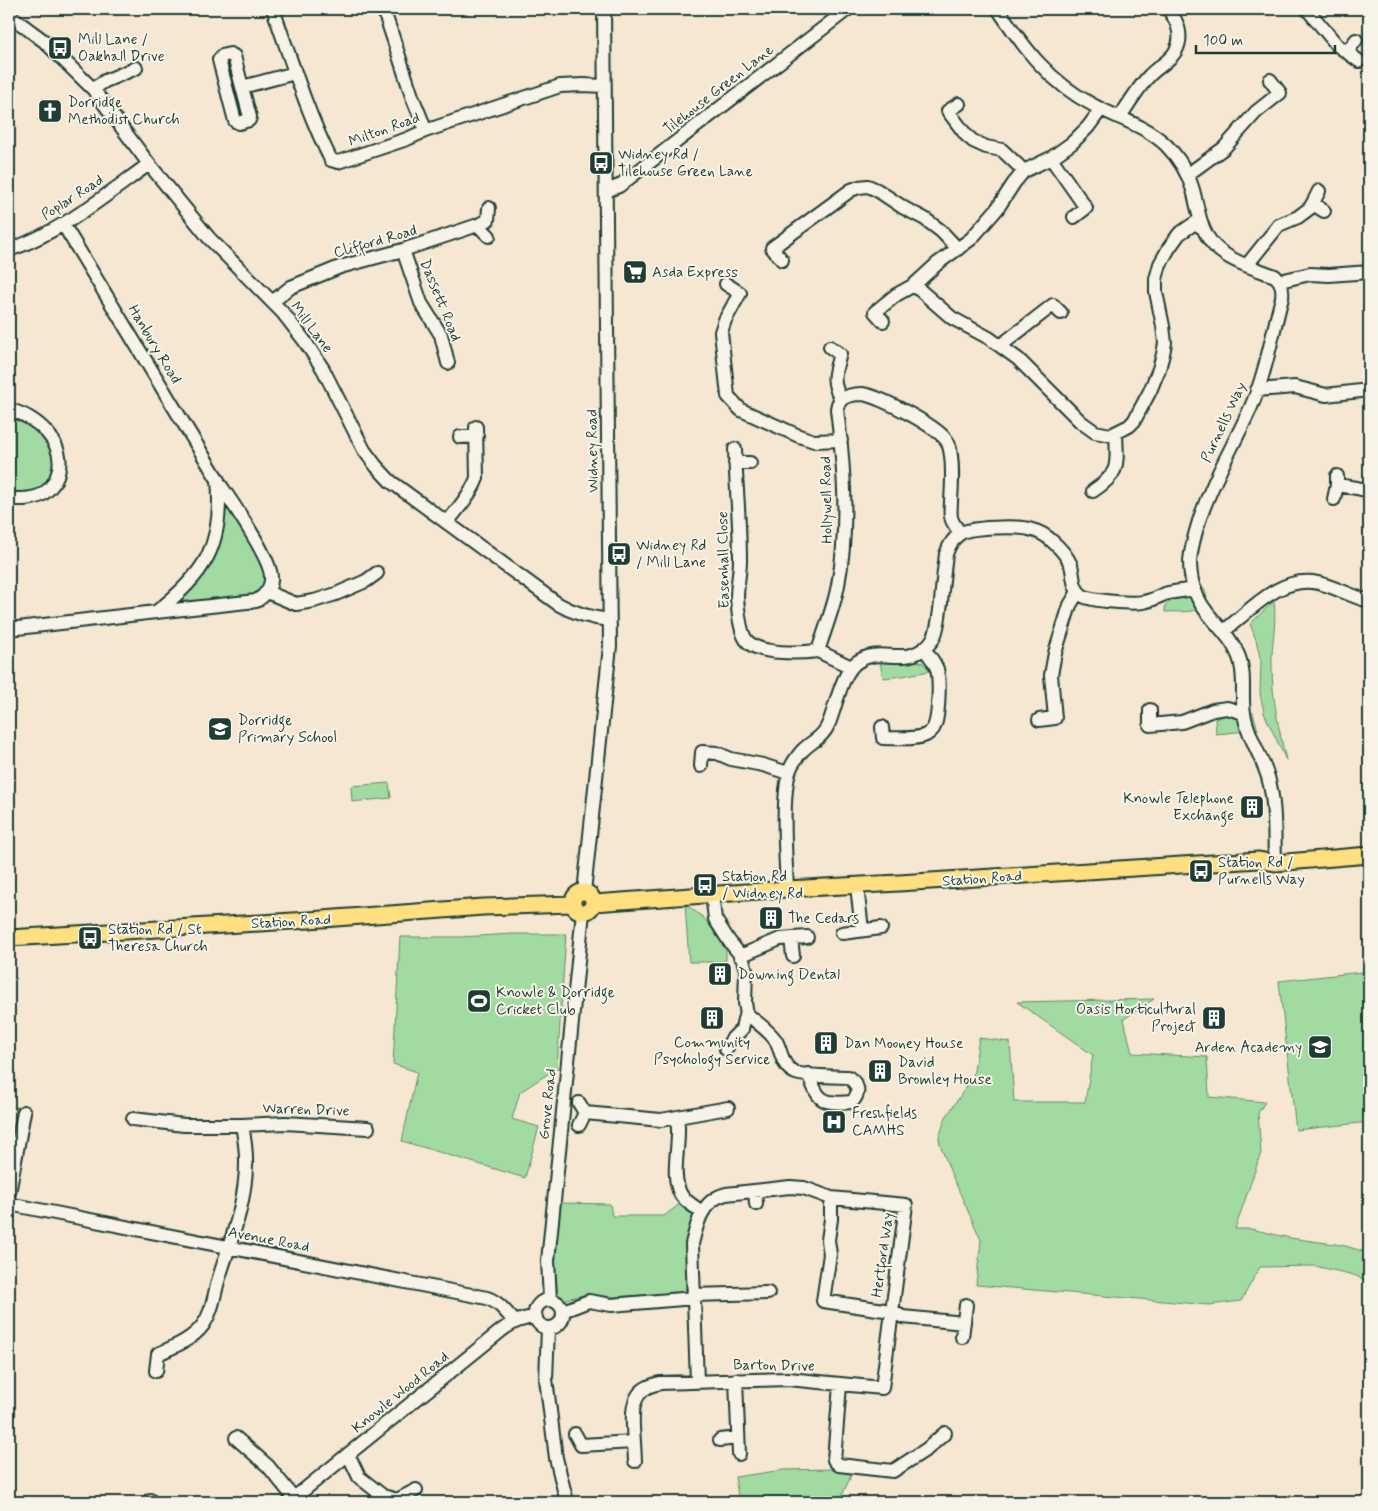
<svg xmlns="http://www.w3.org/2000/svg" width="1378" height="1511" font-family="Mynerve,sans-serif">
<rect width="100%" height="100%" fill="#f5e7d2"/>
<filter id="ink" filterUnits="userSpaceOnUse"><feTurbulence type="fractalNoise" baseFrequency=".02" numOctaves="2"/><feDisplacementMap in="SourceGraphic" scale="10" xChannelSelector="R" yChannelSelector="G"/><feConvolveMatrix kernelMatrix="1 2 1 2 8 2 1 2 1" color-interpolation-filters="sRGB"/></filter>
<g filter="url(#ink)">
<path fill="#a1dba1" stroke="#608c6a" d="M9,415L19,419L45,436L57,464L52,476L42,489L9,496Z
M226,510H231L234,512L269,577L256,598L182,603L181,599L223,513Z
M1196,588L1204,589C1217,616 1183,611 1165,612V605L1187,591Z
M1274,601C1277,624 1271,645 1272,667C1272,699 1279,729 1286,760L1264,713L1260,693L1261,661L1256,640L1250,624Z
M917,661L923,663L930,671L902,676L883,678L880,662H904Z
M1248,711L1253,713L1258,730L1216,734L1215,719L1231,713Z
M389,783L391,798L352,802L351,786Z
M685,904L704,918L726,949V960L723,962H689Z
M513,934H566L557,1068L520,1092L512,1119L539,1127L525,1178L402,1141L417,1072L393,1064L400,937H461Z
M1362,972L1369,1036V1122L1296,1130L1279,981Z
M1154,999L1124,1019L1132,1053L1207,1057L1209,1097L1265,1102L1258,1113L1261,1153L1235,1229H1251L1290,1238L1342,1245L1369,1253V1282L1354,1275L1315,1266L1260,1267L1241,1301L1209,1305L976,1285L981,1240L951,1173L940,1144L939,1137L946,1117L973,1077L979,1038L1010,1042L1014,1102H1085L1093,1055L1017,1002Z
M560,1203L610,1204L612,1216H664L681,1203L690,1212L693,1217L688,1236L689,1269L685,1292L614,1297L588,1294L566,1299L558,1296L554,1252Z
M836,1469L851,1471L850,1478L839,1502H739L735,1477L783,1470Z"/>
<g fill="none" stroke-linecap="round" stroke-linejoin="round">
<defs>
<path id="minor" d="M273,9C291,60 307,112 331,160L338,162L407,139L425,131L560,86L583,85L604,86
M383,9C393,36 401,63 410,90C414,104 422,117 425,131
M998,9C1025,49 1049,82 1093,105C1117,118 1145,125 1166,145C1178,157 1188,173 1193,190C1199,212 1200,235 1220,251C1235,263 1257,269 1275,276C1282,282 1283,289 1282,298C1272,334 1266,373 1251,407C1234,445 1212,481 1199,521C1195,534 1191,548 1190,561C1190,579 1195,597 1206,611C1218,627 1232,638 1239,657C1246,675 1241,694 1244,713C1247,735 1261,755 1268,777C1276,805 1274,834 1275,863
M1307,9L1337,45L1359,61
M9,15L44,41L93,89L149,164L209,238L283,313L304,340L323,369L364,450L376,466L390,481L558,604C575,614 591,618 610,620
M1347,52L1356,40
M242,87L234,56L230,54L222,56L219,60L235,121L239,123L249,120L250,117L242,87L295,73
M93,89L105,81L136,68
M959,104L948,111L966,135L973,141L986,147L1002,150L1024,171
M1095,106L1099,112L1088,127L1072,143L1051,158L1024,171L1014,183L997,209L971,239L938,263L914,285L952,318L989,338L1018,359L1081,422L1095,432L1111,435L1129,426L1134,421L1150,391L1159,369L1163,354L1165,343L1163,326L1156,292V279L1160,264L1169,248L1179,234L1195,223L1201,227
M1120,117C1129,103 1138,88 1149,76C1157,67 1169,62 1175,52C1184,38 1178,21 1168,9
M1051,158L1086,208L1074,217
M1187,175L1224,148L1256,112L1280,93L1270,80
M606,191L619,186L848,9
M1313,204L1324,211
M478,225L488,220L489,208
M9,250C61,232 105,196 149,164
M403,250L421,303L441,335L448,363
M782,260L772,248L851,190L859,187L868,186L877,190L904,208L925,219L941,231L958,249
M1247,265L1279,225L1298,217L1310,208L1314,201L1319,191
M1280,281L1310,274L1329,275L1369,272
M726,284L740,293L725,320L721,332L728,396L741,410L799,436L814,441L841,440
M272,302L291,287L340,267L403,250L478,225L489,236
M883,321L875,312L896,295L914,285
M1000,346L1053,305L1061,313
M830,347L840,354C834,374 831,381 841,400L838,404L837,409C844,467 849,527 838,585C834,607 825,629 818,651L851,667
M1257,390L1295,387L1326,395L1369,390
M841,400C847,395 854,394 862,394C879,396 942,428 948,443C954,457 952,486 951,501C951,506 950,512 951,517C952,523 957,528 960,533
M9,410C35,415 67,443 58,473C56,481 50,489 43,494C33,500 20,499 9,499
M460,437L477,436
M735,449C736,486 740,523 740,560C740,573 737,585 737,598C738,609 740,635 748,642C761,655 801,653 818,651
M735,463H750
M1337,485L1357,488L1369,491
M1093,491C1121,472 1117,465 1116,433
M1334,499L1337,485V476
M447,523C457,509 471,495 477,478L476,427
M267,592L296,604L314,601L336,594L366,581L377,573
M156,612L256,601C265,596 272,587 271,577C271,558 231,501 219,483
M9,629L156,612C205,574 224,545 218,480L63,224
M1224,631C1251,610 1280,575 1318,583C1332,586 1347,594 1362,599L1369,600
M1150,710V725L1182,722L1213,710L1227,708L1244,713
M1039,720L1055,718L1051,675L1055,653L1070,605L1078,592
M882,727L883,738C895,738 916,740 926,735C929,733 933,730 934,727C939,717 940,680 937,669C934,661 929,655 924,649
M701,766L702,752L717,753L731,759L763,765L788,773
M857,886L862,930
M787,889C786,861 780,787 792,765C795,760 799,754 803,750C813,740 823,738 829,723C836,706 842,672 857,662C873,651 887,657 904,656C916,656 929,647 934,637C939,626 939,614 941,603C942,587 944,571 946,554C949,545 953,538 961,533C971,527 1017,526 1029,529C1037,531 1046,535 1052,541C1059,547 1067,556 1071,565C1074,575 1072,589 1083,596C1092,601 1133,604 1143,602C1151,601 1157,597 1165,594C1174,591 1185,591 1195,589
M584,892L610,646L604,9
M712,894L715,919L729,941L742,957L746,970L745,1003L747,1014
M842,933L881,928
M791,938L793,956
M740,956L780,939L807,937
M747,1014C755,1021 771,1032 776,1041C782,1052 782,1068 796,1073C807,1077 835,1076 848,1077C858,1084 861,1092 852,1102C843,1103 826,1104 820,1097C814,1091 812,1081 808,1074
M726,1049L732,1039L742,1029L744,1019L747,1014
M585,1113L661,1120L728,1108
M677,1118C682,1141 669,1173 681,1195C686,1202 695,1207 702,1212
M133,1119L184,1125H242C244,1136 246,1148 246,1159C247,1201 231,1239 219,1278C214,1294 213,1311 203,1325C193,1339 174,1347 158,1354L156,1371
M242,1125L285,1123L368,1128
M579,1125L585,1113L579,1103
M755,1191L756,1204
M9,1193L24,1112
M831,1198V1219L828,1240L830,1254L823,1301L891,1311L903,1317L964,1323
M9,1204L487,1298C499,1302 506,1312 514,1321
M693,1295L768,1293
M550,1300L548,1261L583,912
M535 1314a14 14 0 1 1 28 0a14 14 0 1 1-28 0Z
M563,1311L589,1301L611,1305L694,1298
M548,1329L546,1379L556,1458L567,1502
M962,1337L966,1305
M736,1380L739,1454
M840,1385L834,1460L839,1465L893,1471L927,1449L945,1433
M575,1434L581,1445L634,1442C633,1424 628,1396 648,1387C652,1385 656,1384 660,1383L788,1379L882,1388L906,1205L831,1198L804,1188L790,1187L726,1194C702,1200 697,1223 692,1244L697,1382
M236,1438L268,1466L294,1498
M720,1440L738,1438
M634,1442L635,1461
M348,1454L359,1477L383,1496L397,1500L416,1490
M150,1500V1502
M289,1502L502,1330C513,1322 522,1318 536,1317"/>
<path id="major" d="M573 902a10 10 0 1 1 20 0a10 10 0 1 1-20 0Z
M594,903L787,889L899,883L1259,860L1275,863L1369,855
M9,938L309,920L483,907L573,904"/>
</defs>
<use href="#minor" stroke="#1f3d34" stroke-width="16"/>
<use href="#major" stroke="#1f3d34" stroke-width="19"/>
<use href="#minor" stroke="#f7f3e8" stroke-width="12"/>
<use href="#major" stroke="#ffdf80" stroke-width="15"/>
</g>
</g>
<defs>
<symbol id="bus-square" viewBox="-11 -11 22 22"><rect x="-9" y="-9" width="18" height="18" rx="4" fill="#1f3d34" stroke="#f7f3e8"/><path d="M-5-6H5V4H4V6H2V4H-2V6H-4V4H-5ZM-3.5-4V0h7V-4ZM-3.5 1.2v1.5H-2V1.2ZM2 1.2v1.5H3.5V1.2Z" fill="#fff"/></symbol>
<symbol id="church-square" viewBox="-11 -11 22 22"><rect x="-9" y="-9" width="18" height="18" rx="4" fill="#1f3d34" stroke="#f7f3e8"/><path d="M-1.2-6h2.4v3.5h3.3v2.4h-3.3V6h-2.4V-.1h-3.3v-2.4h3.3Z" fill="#fff"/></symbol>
<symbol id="supermarket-square" viewBox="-11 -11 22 22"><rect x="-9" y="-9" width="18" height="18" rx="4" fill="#1f3d34" stroke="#f7f3e8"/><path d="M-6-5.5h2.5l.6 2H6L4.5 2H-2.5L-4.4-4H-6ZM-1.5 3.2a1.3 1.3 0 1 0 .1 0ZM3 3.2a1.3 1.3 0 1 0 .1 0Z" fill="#fff"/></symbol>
<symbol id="school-square" viewBox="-11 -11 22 22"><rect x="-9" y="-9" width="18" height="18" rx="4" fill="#1f3d34" stroke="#f7f3e8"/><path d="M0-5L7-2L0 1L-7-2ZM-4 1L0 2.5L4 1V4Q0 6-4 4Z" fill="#fff"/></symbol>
<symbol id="building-square" viewBox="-11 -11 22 22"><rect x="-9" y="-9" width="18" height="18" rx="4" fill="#1f3d34" stroke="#f7f3e8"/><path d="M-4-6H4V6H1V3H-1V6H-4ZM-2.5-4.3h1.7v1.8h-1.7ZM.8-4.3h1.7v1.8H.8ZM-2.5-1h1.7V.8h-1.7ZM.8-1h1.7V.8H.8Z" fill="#fff"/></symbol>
<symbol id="stadium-square" viewBox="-11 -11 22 22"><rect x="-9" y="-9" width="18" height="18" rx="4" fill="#1f3d34" stroke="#f7f3e8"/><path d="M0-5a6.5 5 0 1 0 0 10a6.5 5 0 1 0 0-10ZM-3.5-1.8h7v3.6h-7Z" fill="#fff"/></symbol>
<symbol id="hospital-square" viewBox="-11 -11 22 22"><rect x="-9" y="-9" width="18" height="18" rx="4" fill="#1f3d34" stroke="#f7f3e8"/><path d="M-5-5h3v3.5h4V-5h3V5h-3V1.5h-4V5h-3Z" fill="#fff"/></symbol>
</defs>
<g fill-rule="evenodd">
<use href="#bus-square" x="46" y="34" width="28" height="28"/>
<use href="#church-square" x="36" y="97" width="28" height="28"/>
<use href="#bus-square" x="587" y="149" width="28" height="28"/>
<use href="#supermarket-square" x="621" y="258" width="28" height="28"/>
<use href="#bus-square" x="605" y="540" width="28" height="28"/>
<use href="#school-square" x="206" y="715" width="28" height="28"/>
<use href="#building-square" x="1238" y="793" width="28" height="28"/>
<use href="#bus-square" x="1187" y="857" width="28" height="28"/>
<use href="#bus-square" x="691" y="871" width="28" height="28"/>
<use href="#building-square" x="757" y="904" width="28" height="28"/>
<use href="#bus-square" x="76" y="924" width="28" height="28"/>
<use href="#building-square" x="706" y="960" width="28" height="28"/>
<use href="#stadium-square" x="465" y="987" width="28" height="28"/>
<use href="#building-square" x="698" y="1004" width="28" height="28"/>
<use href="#building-square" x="1200" y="1004" width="28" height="28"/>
<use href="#building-square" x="812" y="1029" width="28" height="28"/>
<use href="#school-square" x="1306" y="1033" width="28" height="28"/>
<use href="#building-square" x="866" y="1057" width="28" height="28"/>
<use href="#hospital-square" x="820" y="1108" width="28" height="28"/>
</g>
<g text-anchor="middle" stroke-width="4" stroke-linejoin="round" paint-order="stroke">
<g font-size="15" fill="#1f3d34" stroke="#f7f3e8" text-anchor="start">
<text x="78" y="44">Mill Lane /<tspan x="78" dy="17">Oakhall Drive</tspan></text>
<text x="68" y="107">Dorridge<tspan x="68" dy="17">Methodist Church</tspan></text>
<text x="618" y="159">Widney Rd /<tspan x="618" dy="17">Tilehouse Green Lane</tspan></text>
<text x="652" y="277">Asda Express</text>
<text x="636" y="550">Widney Rd<tspan x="636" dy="17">/ Mill Lane</tspan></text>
<text x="238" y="725">Dorridge<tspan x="238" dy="17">Primary School</tspan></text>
<text x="1234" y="803" text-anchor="end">Knowle Telephone<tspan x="1234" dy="17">Exchange</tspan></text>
<text x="1218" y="867">Station Rd /<tspan x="1218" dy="17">Purnells Way</tspan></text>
<text x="722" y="881">Station Rd<tspan x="722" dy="17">/ Widney Rd</tspan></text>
<text x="788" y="923">The Cedars</text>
<text x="108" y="934">Station Rd / St<tspan x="108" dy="17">Theresa Church</tspan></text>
<text x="738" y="979">Downing Dental</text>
<text x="496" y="997">Knowle &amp; Dorridge<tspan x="496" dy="17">Cricket Club</tspan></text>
<text x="1196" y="1014" text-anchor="end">Oasis Horticultural<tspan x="1196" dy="17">Project</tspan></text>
<text x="712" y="1047" text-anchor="middle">Community<tspan x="712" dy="17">Psychology Service</tspan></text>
<text x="844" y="1048">Dan Mooney House</text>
<text x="1302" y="1052" text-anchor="end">Arden Academy</text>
<text x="898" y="1067">David<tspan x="898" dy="17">Bromley House</tspan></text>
<text x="852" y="1118">Freshfields<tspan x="852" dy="17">CAMHS</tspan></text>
</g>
<g font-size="15" fill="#1f3d34" stroke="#f7f3e8">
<text transform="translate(718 89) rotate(-38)" y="5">Tilehouse Green Lane</text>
<text transform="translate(384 129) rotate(-20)" y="5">Milton Road</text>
<text transform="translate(72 197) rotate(-33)" y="5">Poplar Road</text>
<text transform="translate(375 241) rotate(-16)" y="5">Clifford Road</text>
<text transform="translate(441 300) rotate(68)" y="5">Dassett Road</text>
<text transform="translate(312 327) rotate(53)" y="5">Mill Lane</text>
<text transform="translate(155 344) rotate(59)" y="5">Hanbury Road</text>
<text transform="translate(1223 422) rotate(-65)" y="5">Purnells Way</text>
<text transform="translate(592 451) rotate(-91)" y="5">Widney Road</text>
<text transform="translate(826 500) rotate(-91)" y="5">Hollywell Road</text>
<text transform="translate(723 560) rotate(-91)" y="5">Easenhall Close</text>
<text transform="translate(982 878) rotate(-4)" y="5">Station Road</text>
<text transform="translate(291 921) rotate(-3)" y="5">Station Road</text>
<text transform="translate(547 1104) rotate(-84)" y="5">Grove Road</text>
<text transform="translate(306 1109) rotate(2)" y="5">Warren Drive</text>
<text transform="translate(269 1239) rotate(11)" y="5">Avenue Road</text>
<text transform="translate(882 1255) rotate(-82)" y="5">Hertford Way</text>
<text transform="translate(774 1365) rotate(1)" y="5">Barton Drive</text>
<text transform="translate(400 1392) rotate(-39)" y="5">Knowle Wood Road</text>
</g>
</g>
<rect width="1378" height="1511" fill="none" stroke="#f7f3e8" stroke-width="30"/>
<rect x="15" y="15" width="1348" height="1481" fill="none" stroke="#1f3d34" stroke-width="2" filter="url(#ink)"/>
<path d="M1196 45v8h139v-8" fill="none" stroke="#1f3d34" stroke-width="2.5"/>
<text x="1203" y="45" font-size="15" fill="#1f3d34" stroke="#f7f3e8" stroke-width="4" paint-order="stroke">100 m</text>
</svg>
